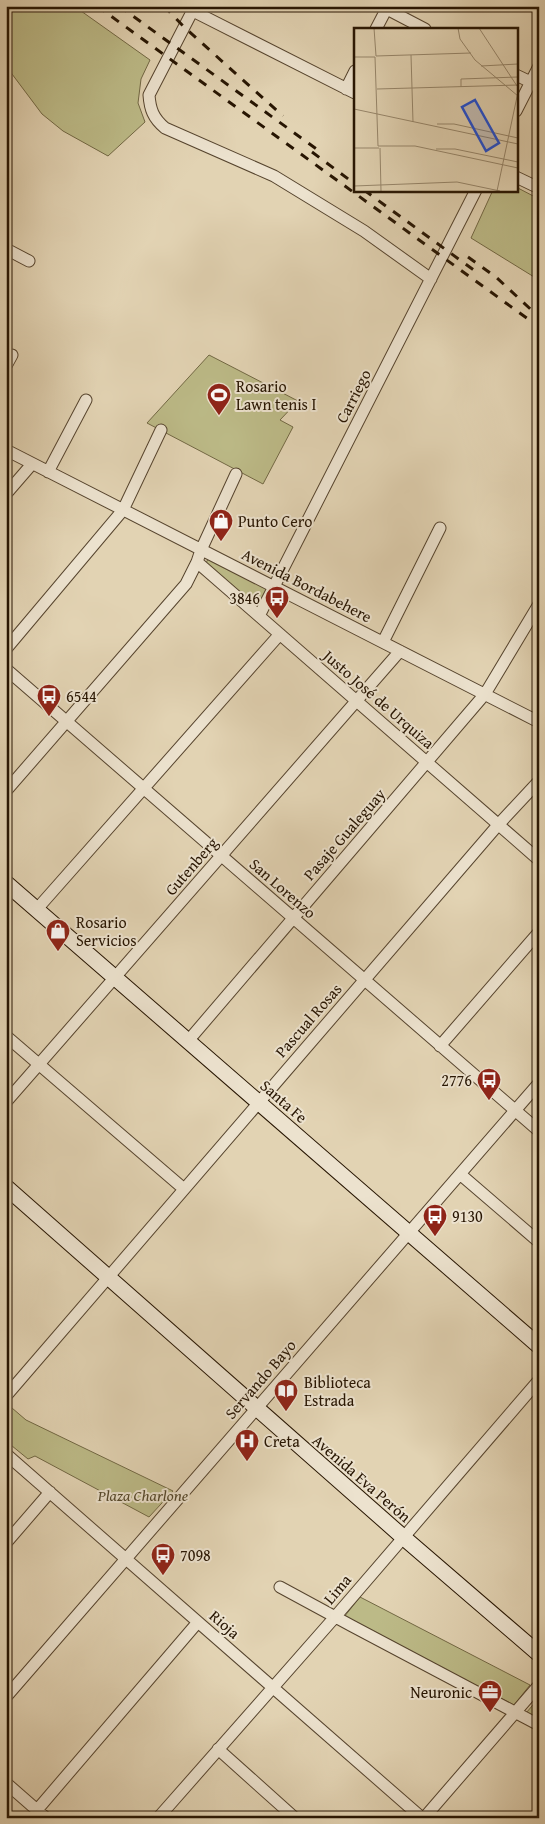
<svg xmlns="http://www.w3.org/2000/svg" width="545" height="1824" font-family="'Gentium Book Plus',serif">
<rect width="100%" height="100%" fill="#e2d3b3"/>
<filter id="stains"><feTurbulence type="fractalNoise" baseFrequency=".004" numOctaves="4"/><feColorMatrix values="0 0 0 0 .2 0 0 0 0 .09 0 0 0 0 .02 0 0 0 .5 -.17"/></filter>
<radialGradient id="worn" r=".72"><stop offset=".6" stop-color="#630" stop-opacity="0"/><stop offset="1" stop-color="#630" stop-opacity=".3"/></radialGradient>
<path fill="#bcba87" stroke="#726844" d="M6,6H74L150,60L141,79L138,103L145,122L108,156L63,131L42,114L6,66Z
M516,187L539,199V280L471,238L493,190H516Z
M209,355L298,401L280,420L293,427L263,484L147,423Z
M208,559L266,588L267,591L257,608L206,563Z
M12,1408L26,1420L173,1491L149,1517L35,1456L28,1459L6,1441V1414Z
M360,1597L530,1685L514,1705L344,1617Z
M539,1698V1720L526,1713Z"/>
<g fill="none" stroke-linecap="round" stroke-linejoin="round">
<defs>
<path id="minor" d="M195,6L149,95C150,109 153,118 165,128L274,176L364,231L431,279
M381,6L425,29
M193,11L355,93
M376,29L388,6
M516,75L539,86
M346,89L355,71
M516,111L539,66
M516,177L539,188
M6,249L29,261
M6,366L12,355
M6,450L539,722
M48,472L86,400
M6,494L32,464
M197,562L539,860
M259,616L476,190
M383,642L440,528
M6,649L123,510L161,430
M6,669L539,1131
M6,791L186,584L197,562L201,550L236,474
M37,909L280,634
M6,1036L184,1189
M188,1041L485,694L539,604
M440,1046L539,932
M6,1102L400,651
M460,1174L539,1242
M6,1396L498,825L539,781
M6,1454L422,1818
M6,1543L50,1492
M280,1587L352,1626L539,1725
M6,1697L539,1083
M218,1749L295,1818
M6,1783L46,1818
M37,1810L198,1622
M158,1818L335,1617L539,1380
M424,1818L539,1685"/>
<path id="secondary" d="M6,883L539,1346
M6,1187L403,1537L539,1654"/>
</defs>
<use href="#minor" stroke="#56442e" stroke-width="13"/>
<use href="#secondary" stroke="#271502" stroke-width="17"/>
<use href="#minor" stroke="#ece2ce" stroke-width="11"/>
<use href="#secondary" stroke="#ece2ce" stroke-width="15"/>
<path stroke="#271502" stroke-width="3" stroke-dasharray="9 9" stroke-linecap="butt" d="M97,6L539,327
M119,6L322,153
M164,6L184,27L283,116
M312,152L355,184
M364,190L475,271
M468,257L497,278L539,317"/>
</g>
<defs>
<symbol id="stadium-pin" viewBox="-11 -11 22 30"><path d="M0 17L-7.5 6A9.5 9.5 0 1 1 7.5 6Z" fill="#8f2418" stroke="#ece2ce"/><path d="M0-5a6.5 5 0 1 0 0 10a6.5 5 0 1 0 0-10ZM-3.5-1.8h7v3.6h-7Z" fill="#fff"/></symbol>
<symbol id="shop-pin" viewBox="-11 -11 22 30"><path d="M0 17L-7.5 6A9.5 9.5 0 1 1 7.5 6Z" fill="#8f2418" stroke="#ece2ce"/><path d="M-5-2.5h2.3a2.7 3.5 0 0 1 5.4 0H5L5.5 6h-11ZM-1.5-2.5h3a1.5 2.3 0 0 0-3 0Z" fill="#fff"/></symbol>
<symbol id="bus-pin" viewBox="-11 -11 22 30"><path d="M0 17L-7.5 6A9.5 9.5 0 1 1 7.5 6Z" fill="#8f2418" stroke="#ece2ce"/><path d="M-5-6H5V4H4V6H2V4H-2V6H-4V4H-5ZM-3.5-4V0h7V-4ZM-3.5 1.2v1.5H-2V1.2ZM2 1.2v1.5H3.5V1.2Z" fill="#fff"/></symbol>
<symbol id="library-pin" viewBox="-11 -11 22 30"><path d="M0 17L-7.5 6A9.5 9.5 0 1 1 7.5 6Z" fill="#8f2418" stroke="#ece2ce"/><path d="M-6-4Q-3-5.5-.7-3.5V5Q-3 3-6 4ZM6-4Q3-5.5 .7-3.5V5Q3 3 6 4Z" fill="#fff"/></symbol>
<symbol id="hospital-pin" viewBox="-11 -11 22 30"><path d="M0 17L-7.5 6A9.5 9.5 0 1 1 7.5 6Z" fill="#8f2418" stroke="#ece2ce"/><path d="M-5-5h3v3.5h4V-5h3V5h-3V1.5h-4V5h-3Z" fill="#fff"/></symbol>
<symbol id="office-pin" viewBox="-11 -11 22 30"><path d="M0 17L-7.5 6A9.5 9.5 0 1 1 7.5 6Z" fill="#8f2418" stroke="#ece2ce"/><path d="M-6-3h4V-5.5h4V-3h4V5H-6ZM-1-4.5V-3h2v-1.5ZM-6 0V1H6V0Z" fill="#fff"/></symbol>
</defs>
<g fill-rule="evenodd">
<use href="#stadium-pin" x="205" y="381" width="28" height="38"/>
<use href="#shop-pin" x="207" y="507" width="28" height="38"/>
<use href="#bus-pin" x="263" y="584" width="28" height="38"/>
<use href="#bus-pin" x="35" y="682" width="28" height="38"/>
<use href="#shop-pin" x="44" y="917" width="28" height="38"/>
<use href="#bus-pin" x="475" y="1066" width="28" height="38"/>
<use href="#bus-pin" x="421" y="1202" width="28" height="38"/>
<use href="#library-pin" x="272" y="1377" width="28" height="38"/>
<use href="#hospital-pin" x="233" y="1427" width="28" height="38"/>
<use href="#bus-pin" x="149" y="1541" width="28" height="38"/>
<use href="#office-pin" x="476" y="1678" width="28" height="38"/>
</g>
<g text-anchor="middle" stroke-width="4" stroke-linejoin="round" paint-order="stroke">
<g font-size="16" fill="#271502" stroke="#ece2ce" text-anchor="start">
<text x="236" y="392">Rosario<tspan x="236" dy="18">Lawn tenis I</tspan></text>
<text x="238" y="527">Punto Cero</text>
<text x="260" y="604" text-anchor="end">3846</text>
<text x="66" y="702">6544</text>
<text x="76" y="928">Rosario<tspan x="76" dy="18">Servicios</tspan></text>
<text x="472" y="1086" text-anchor="end">2776</text>
<text x="452" y="1222">9130</text>
<text x="304" y="1388">Biblioteca<tspan x="304" dy="18">Estrada</tspan></text>
<text x="264" y="1447">Creta</text>
<text x="180" y="1561">7098</text>
<text x="472" y="1698" text-anchor="end">Neuronic</text>
</g>
<g font-size="16" fill="#271502" stroke="#ece2ce">
<text transform="translate(353 396) rotate(-63)" y="6">Carriego</text>
<text transform="translate(307 585) rotate(27)" y="6">Avenida Bordabehere</text>
<text transform="translate(379 699) rotate(41)" y="6">Justo José de Urquiza</text>
<text transform="translate(344 834) rotate(-49)" y="6">Pasaje Gualeguay</text>
<text transform="translate(191 866) rotate(-49)" y="6">Gutenberg</text>
<text transform="translate(283 888) rotate(41)" y="6">San Lorenzo</text>
<text transform="translate(308 1020) rotate(-49)" y="6">Pascual Rosas</text>
<text transform="translate(284 1101) rotate(41)" y="6">Santa Fe</text>
<text transform="translate(260 1379) rotate(-49)" y="6">Servando Bayo</text>
<text transform="translate(362 1478) rotate(41)" y="6">Avenida Eva Perón</text>
<text transform="translate(337 1589) rotate(-50)" y="6">Lima</text>
<text transform="translate(225 1624) rotate(41)" y="6">Rioja</text>
</g>
<g font-size="16" font-style="italic" fill="#54472a" stroke="#ece2ce">
<text x="143" y="1501">Plaza Charlone</text>
</g>
</g>
<g transform="translate(354 28)">
<rect width="164" height="164" fill="#e2d3b3"/>
<path fill="none" stroke="#97876c" stroke-width="1" d="M20,0L22,28M104,0L106,11L121,32L164,68M125,0L163,58M57,27L59,94M22,28L117,25M0,29H21M21,29L24,118M127,38L164,36M107,59V51L164,49M23,61L164,57M0,81L164,116M83,96H100L164,110M24,118H61L164,140M0,120H25M26,120L27,163M82,121H101L164,134M26,157L103,154L146,163M0,158L26,157M143,163L164,64"/>
<path fill="#1d4ed8" fill-opacity="0.15" stroke="#1d4ed8" stroke-width="2.5" d="M121,72L145,115L132,123L108,79Z"/>
<rect width="164" height="164" fill="none" stroke="#271502" stroke-width="2.5"/>
</g>
<rect width="545" height="1824" fill="none" stroke="#e2d3b3" stroke-width="25"/>
<rect x="8" y="8" width="530" height="1809" fill="none" stroke="#271502" stroke-width="2.5"/>
<rect x="12" y="12" width="520" height="1799" fill="none" stroke="#271502"/>
<rect width="100%" height="100%" filter="url(#stains)"/>
<rect width="100%" height="100%" fill="url(#worn)"/>
</svg>
